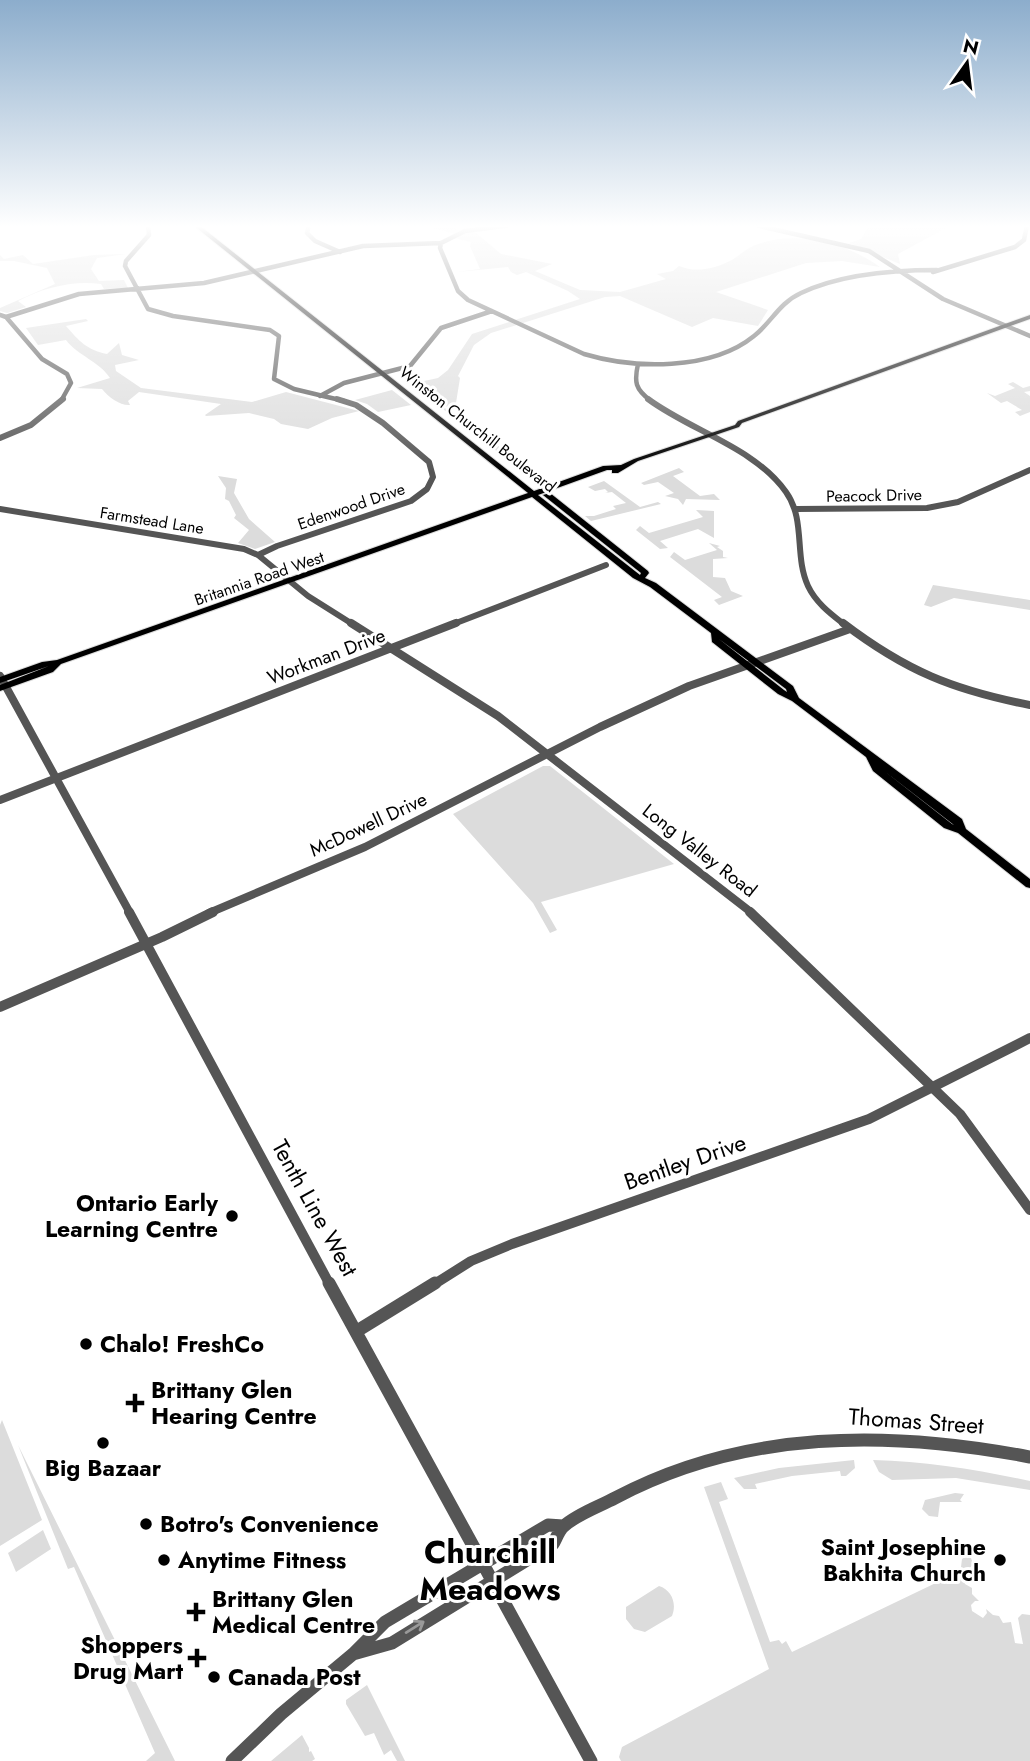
<svg xmlns="http://www.w3.org/2000/svg" width="1030" height="1761" font-family="Jost,sans-serif">
<rect width="100%" height="100%" fill="#fff"/>
<path fill="#dcdcdc" d="M423,225H447L467,233L475,232L501,254L552,264L535,271L580,290L620,292L666,279L657,274L673,271L679,266C695,273 714,269 730,261C738,257 744,250 753,246C794,229 845,242 880,267L842,261L806,263L716,292L768,310L758,326L713,318L692,327L620,296L605,297L491,333L474,345L458,376L460,378L455,409H450L415,383L438,378L448,370L472,334L580,299L568,291L526,272L517,275L511,272L508,267L457,272L480,269L470,246L471,242L454,238L458,235Z
M869,225H937L946,228L898,254L900,264L849,243L861,239Z
M126,254L97,258L91,269L99,281L124,280L128,288L104,289L101,284C73,280 42,288 18,301L26,307L7,313L0,311V308L55,284L47,268L14,261H0V255L4,259L23,255L33,264L94,255Z
M86,319L88,321L66,326C79,341 87,350 107,354L119,343L122,355L139,360L115,365L116,371L141,388L252,402L286,392L359,411L332,418L308,429L281,424L274,419L249,413L206,416L205,415L221,404L139,392L128,401L130,405C121,406 108,397 102,389L77,388L110,378C99,361 78,356 66,340L38,345L26,328Z
M1013,382L1023,388L1030,386V391L1024,392L1030,396V412L1020,416L1015,412L1022,410L1007,401L1001,403L987,393L995,396L1015,388L1008,384Z
M411,384L540,476L541,482H536Z
M392,390L411,405L378,412L367,404L355,400Z
M679,468L684,472L673,476L700,496L714,494L720,500L686,499L683,505L678,499L665,496L674,493L658,482L644,485L641,483Z
M218,476L237,479L234,493L249,519L275,542L255,549L238,543L249,530L234,518L236,515L229,501L225,499L226,488Z
M604,481L640,507L658,502L661,504L591,521L585,516H594L616,509L613,506L626,503L612,492L605,493L608,492L605,489L595,491L588,487Z
M696,510L714,511V538L698,529L660,541L668,548L660,549L636,530L640,526L649,533L703,517Z
M709,543L720,546L717,547L723,551V557L728,558L713,559V577L725,578L731,591L743,596L719,605L714,600L722,597L670,557L674,552L685,560L717,550Z
M933,585L1030,600V610L954,598L931,607L924,605Z
M543,766H550L674,864L541,902L557,930L550,933L533,903L453,814Z
M2,1420L42,1520L0,1546V1425Z
M18,1445L175,1761H146L155,1753L74,1567L68,1569Z
M854,1460L855,1468L846,1476H841L840,1471L792,1476L755,1484L757,1489H744L734,1478L779,1468Z
M873,1460C926,1461 978,1470 1030,1481V1490L956,1478L892,1480L879,1472Z
M721,1482L728,1499L719,1502L770,1642L779,1640L782,1644L786,1641L792,1652L942,1580L938,1574L961,1567L962,1559L972,1552L975,1554L971,1558L973,1564L970,1568L971,1576L965,1578V1584L972,1588V1594L979,1601H975L971,1605L972,1611L983,1618L987,1613L986,1609L993,1615L999,1616L1003,1623L1011,1622L1015,1643L1023,1644L1018,1618L1022,1614L1030,1615V1761H621L619,1757L622,1747L769,1669L704,1487Z
M955,1493L964,1494L960,1500L962,1502H940L938,1517L929,1516L922,1509L925,1500Z
M43,1530L51,1549L16,1572L8,1553Z
M659,1586C672,1590 677,1604 672,1616L645,1632L634,1629L626,1619V1607Z
M367,1685L405,1761H397L391,1750L384,1755L374,1733L365,1736L346,1704V1700Z
M302,1735L309,1748V1752L311,1751L315,1759L312,1761H271Z"/>
<g fill="none" stroke-linecap="round" stroke-linejoin="round">
<defs>
<path id="major" d="M193,225H199L534,491L603,466L621,465L634,459L735,425L738,421L1030,315V319L742,423L739,427L638,461L618,473H612V470H607L538,495L640,575L641,573L543,495L550,493L648,571L649,573L645,578L656,583L793,686L799,698L962,819L966,829L1030,879V888L1026,887L958,833L944,828L873,771L866,757L792,701L778,694L712,642L711,633L650,587L633,578L532,497L61,664L53,672L0,691V685L49,666L0,683V677L42,662L57,660L528,493ZM719,639L786,689L787,692L784,690ZM883,770L954,825L952,824Z"/>
</defs>
<use href="#major" stroke="#dbdbdb" stroke-width="2"/>
<path stroke="#555" stroke-width="4.5" d="M148,225L149,235L126,261L125,266L148,309L173,316L270,330L279,336L274,379L294,389L344,401
M309,225L307,233L315,241L340,252
M755,225L869,251L943,299L1030,336
M441,243L440,248L458,291L468,300L584,354C634,369 711,371 754,336C771,323 779,303 801,293C841,274 893,270 937,270
M441,243L465,231L511,225
M933,272L1015,247L1024,240L1027,225
M0,315L6,317L42,359L67,374L71,383L61,401
M6,317L79,294L204,283L363,246L441,243
M638,364C634,382 635,389 651,401
M320,396L344,383L410,366L441,328L492,311"/>
<path stroke="#555" stroke-width="6" d="M648,399C691,431 754,447 786,492C806,520 794,556 808,586C816,603 831,614 845,625
M0,438L31,425L63,399
M0,509L244,549L258,555L308,596L354,625
M796,509L927,508L958,502L1030,470
M258,555L277,546L411,501L427,489L433,477L429,462L383,423L356,405L337,399
M451,625L606,565"/>
<path stroke="#555" stroke-width="8" d="M351,623L498,716L752,913
M843,623C906,671 953,690 1030,705
M0,676L130,913
M0,800L456,623
M209,913L365,847L600,727L689,686L850,629"/>
<path stroke="#555" stroke-width="10" d="M129,912L330,1285
M750,912L960,1114L1030,1210
M0,1007L162,937L213,912
M433,1285L471,1261L512,1244L869,1119L1030,1038"/>
<path stroke="#555" stroke-width="13" d="M329,1283L591,1761
M357,1331L435,1283
M353,1654L392,1643L553,1544C556,1539 559,1530 564,1526C577,1514 600,1506 615,1498C745,1429 889,1430 1030,1457
M232,1761L281,1714L353,1654L385,1622L548,1525L563,1526"/>
<use href="#major" fill="#000" fill-rule="evenodd"/>
</g>
<defs><path id="oneway-shaft" d="M-6 0H5M1.5-3L5.5 0L1.5 3" fill="none" stroke-width="1.6" stroke-linecap="round" stroke-linejoin="round" transform="scale(1.75)"/></defs>
<use stroke="#999" href="#oneway-shaft" transform="translate(415 1627) rotate(-32)"/>
<linearGradient id="sky" x2="0" y2="1"><stop stop-color="#8cadcc"/><stop offset="0.48" stop-color="#fff"/><stop offset="1" stop-color="#fff" stop-opacity="0"/></linearGradient>
<rect width="1030" height="472" fill="url(#sky)"/>
<g fill="#000" stroke="#fff" stroke-width="2.5">
<circle cx="232" cy="1216" r="7"/>
<circle cx="86" cy="1344" r="7"/>
<path d="M131.5 1392.5h7v7h7v7h-7v7h-7v-7h-7v-7h7z"/>
<circle cx="103" cy="1443" r="7"/>
<circle cx="146" cy="1524" r="7"/>
<circle cx="164" cy="1560" r="7"/>
<circle cx="1000" cy="1560" r="7"/>
<path d="M192.5 1601.5h7v7h7v7h-7v7h-7v-7h-7v-7h7z"/>
<path d="M193.5 1647.5h7v7h7v7h-7v7h-7v-7h-7v-7h7z"/>
<circle cx="214" cy="1677" r="7"/>
</g>
<g text-anchor="middle" stroke-width="6" stroke-linejoin="round" paint-order="stroke">
<g font-size="16" fill="#000" stroke="#fff">
<text transform="translate(478 429) rotate(38)" y="6">Winston Churchill Boulevard</text>
<text transform="translate(874 495) rotate(-1)" y="6">Peacock Drive</text>
<text transform="translate(351 506) rotate(-19)" y="6">Edenwood Drive</text>
<text transform="translate(152 520) rotate(9)" y="6">Farmstead Lane</text>
<text transform="translate(259 578) rotate(-19)" y="6">Britannia Road West</text>
</g>
<g font-size="19" fill="#000" stroke="#fff">
<text transform="translate(326 656) rotate(-21)" y="7">Workman Drive</text>
<text transform="translate(368 824) rotate(-25)" y="7">McDowell Drive</text>
<text transform="translate(700 850) rotate(38)" y="7">Long Valley Road</text>
</g>
<g font-size="23" fill="#000" stroke="#fff">
<text transform="translate(685 1162) rotate(-19)" y="8">Bentley Drive</text>
<text transform="translate(315 1208) rotate(61)" y="8">Tenth Line West</text>
<text transform="translate(916 1421) rotate(4)" y="8">Thomas Street</text>
</g>
<g font-size="23" font-weight="bold" fill="#000" stroke="#fff" text-anchor="start">
<text x="218" y="1211" text-anchor="end">Ontario Early<tspan x="218" dy="26">Learning Centre</tspan></text>
<text x="100" y="1352">Chalo! FreshCo</text>
<text x="151" y="1398">Brittany Glen<tspan x="151" dy="26">Hearing Centre</tspan></text>
<text x="103" y="1476" text-anchor="middle">Big Bazaar</text>
<text x="160" y="1532">Botro's Convenience</text>
<text x="986" y="1555" text-anchor="end">Saint Josephine<tspan x="986" dy="26">Bakhita Church</tspan></text>
<text x="178" y="1568">Anytime Fitness</text>
<text x="212" y="1607">Brittany Glen<tspan x="212" dy="26">Medical Centre</tspan></text>
<text x="183" y="1653" text-anchor="end">Shoppers<tspan x="183" dy="26">Drug Mart</tspan></text>
<text x="228" y="1685">Canada Post</text>
</g>
<g font-size="32" font-weight="bold" fill="#000" stroke="#fff">
<text x="490" y="1563">Churchill<tspan x="490" dy="37">Meadows</tspan></text>
</g>
</g>
<g transform="translate(967 63) rotate(14)" stroke="#ffffff" stroke-width="5" paint-order="stroke">
<path d="M0-5L12 26L0 18L-12 26Z" fill="#000000"/>
<text y="-10" font-size="19" font-weight="bold" text-anchor="middle" fill="#000000">N</text>
</g>
</svg>
